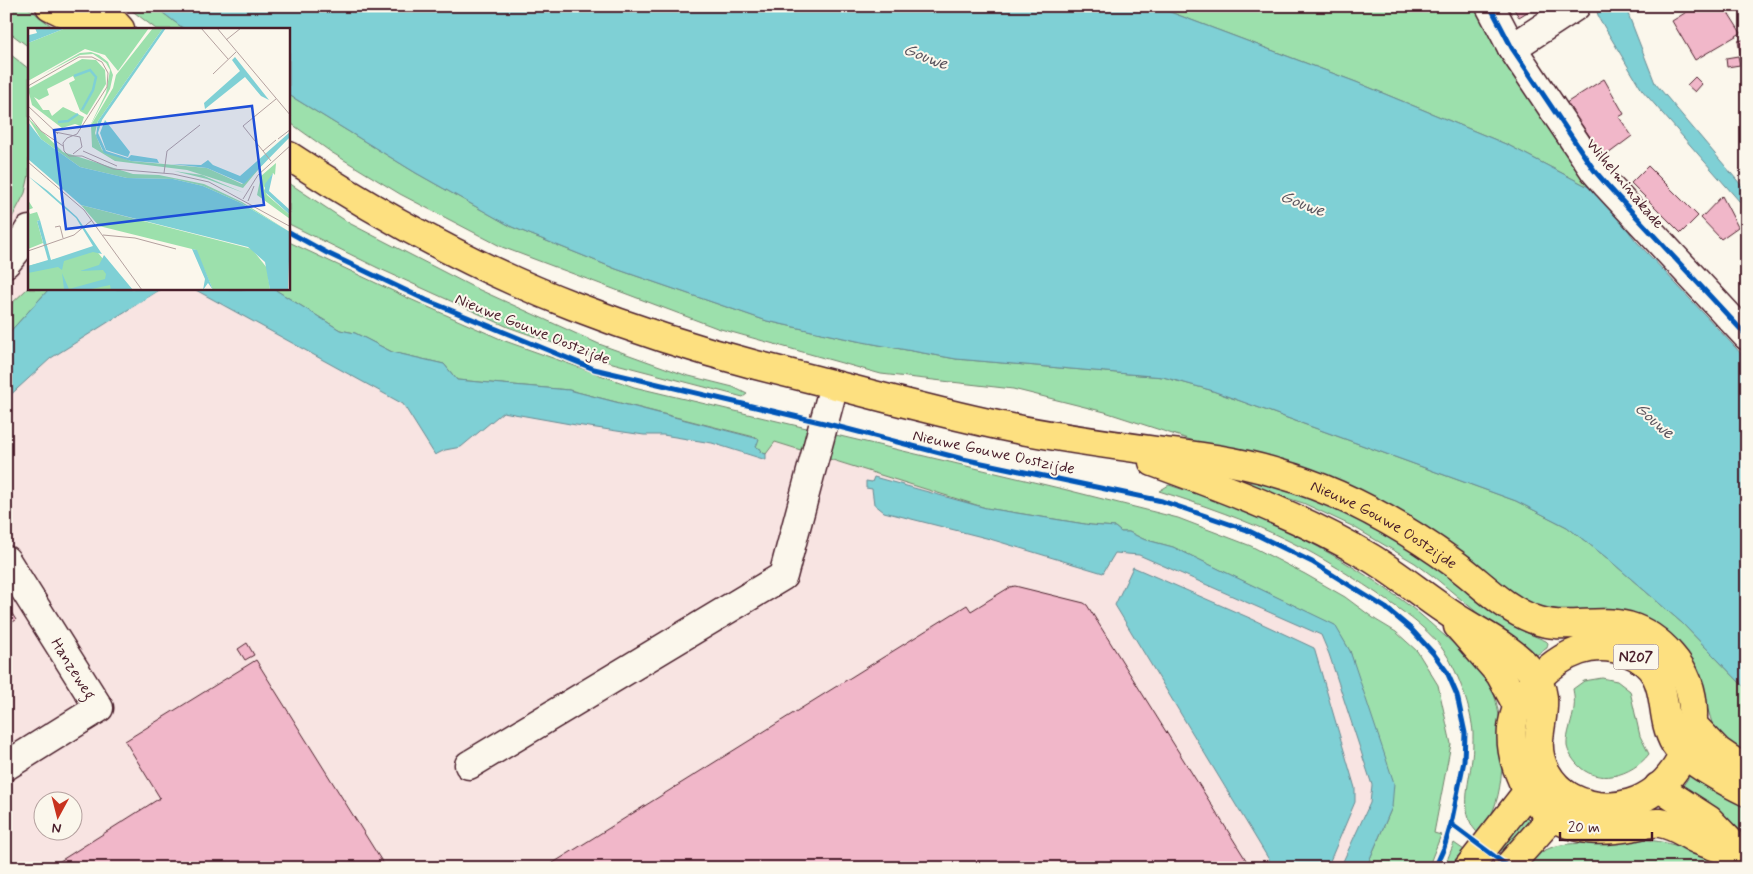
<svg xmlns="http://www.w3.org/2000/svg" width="1753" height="874" font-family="Mynerve,sans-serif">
<rect width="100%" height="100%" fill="#fbf7ec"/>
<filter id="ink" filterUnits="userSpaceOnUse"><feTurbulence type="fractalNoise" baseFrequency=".02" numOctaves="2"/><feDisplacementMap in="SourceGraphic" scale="10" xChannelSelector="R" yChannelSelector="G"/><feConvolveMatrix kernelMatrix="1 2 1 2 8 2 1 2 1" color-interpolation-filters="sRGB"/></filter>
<g filter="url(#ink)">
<path fill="#f8e4e2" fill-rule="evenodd" d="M6,145L29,146V289H274L283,295L712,443L765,460L766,454L775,442L1232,584L1328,631L1383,797L1354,868H6ZM42,802H72V832H42Z"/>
<path fill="#9ce0ac" stroke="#73806c" d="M6,6H26L55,29H29V47L6,30Z
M126,6H154L184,29H156Z
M1154,6H1479L1600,193L1508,145L1356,82Z
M6,51L29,69V175L25,193L6,229Z
M289,95L416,173L512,227L616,269L767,321L857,341L956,359L1163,377L1210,390L1516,501L1567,527L1607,558L1682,623L1747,690V760L1721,737L1712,723L1697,674L1562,613L1539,608L1511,594L1301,469L1194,441L1105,412L1013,389L881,374L717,328L502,247L400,194L331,152L289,122Z
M289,183L349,223L471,286L599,344L685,375L733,387L747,394L743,397L601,360L508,327L378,268L289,224Z
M289,242L410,299L505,341L634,387L1063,489L1178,518L1251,546L1305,574L1345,597L1376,620L1396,632L1417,651L1438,685L1451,744L1434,833L1441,835L1428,868H1366L1392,807L1350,651L1334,625L1173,547L1143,539L1129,532H1121L1115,527L1091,525L986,508L775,442L766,454L760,452L756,447L758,438L569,390L457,380L444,364L392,352L355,333L340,330L274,289H289Z
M29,287V289H49L6,336V309Z
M1226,473L1256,479L1345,511L1421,554L1513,625L1525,632L1546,641L1548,643L1547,648L1532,658L1434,577L1415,563L1352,526L1303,503L1226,479Z
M1169,485C1186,491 1203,495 1219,501C1287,527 1353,563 1411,607C1423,616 1434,627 1445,636C1460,650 1478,661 1488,679C1504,709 1507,777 1494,808C1491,818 1485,826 1480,835C1458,817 1469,783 1472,759C1473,751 1473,741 1473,733C1472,712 1458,672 1446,654C1432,632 1409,616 1388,601C1356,579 1322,557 1287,540C1246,520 1203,505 1159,491Z
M1602,678L1617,681L1630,691L1640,736L1649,754C1632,776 1596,787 1576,763C1572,758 1568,752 1567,746C1566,734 1573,720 1574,708C1575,702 1574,695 1573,689L1584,681Z
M1693,771L1747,809V834L1680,790Z
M1524,814L1532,822L1505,854L1496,847Z
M1640,839C1676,843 1690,848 1720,868H1524C1547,840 1569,844 1601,843C1614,842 1627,840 1640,839Z
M1454,843L1467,852L1456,868H1444Z"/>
<path fill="#7fd0d5" stroke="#6a8991" d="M154,6H1154L1356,82L1508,145L1600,193L1636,241L1747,360V690L1682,623L1607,558L1567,527L1516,501L1210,390L1163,377L956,359L857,341L767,321L616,269L512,227L416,173L289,95V29H184Z
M1595,6H1625L1655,83L1747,192V210L1642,90L1599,18Z
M49,289H161L51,358L6,399V336Z
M194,289H274L340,330L355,333L392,352L444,364L457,380L569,390L759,439L756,447L761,449L760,452L766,454V460L712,443L663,435H644L576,425L503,412L461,447L445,450L435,455L403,404Z
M874,477L986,508L1091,525L1115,527L1121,532H1129L1143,539L1173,547L1335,625L1350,651L1394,783L1392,807L1366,868H1340L1370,803L1372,785L1329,654L1321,635L1139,555L1115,553L1103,573L990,539L884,512L874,504L872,489L866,488V481L872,482Z
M1133,567L1252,619L1314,648L1355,788V802L1327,868H1274L1115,605Z"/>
<path fill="#f1b7c9" stroke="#4a1f2b" d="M1512,6H1537L1519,17Z
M1696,6H1724L1741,33L1695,60L1672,21Z
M1747,39V63L1742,64L1738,41Z
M1738,56L1740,65L1727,67L1726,58Z
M1695,77L1702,84L1695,92L1687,85Z
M1604,79L1624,114L1619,117L1632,136L1604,157L1581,124L1576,127L1563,105Z
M1648,166L1698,216L1681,233L1631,183Z
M1722,196L1738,227L1721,239L1701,218Z
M1015,586L1084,603L1087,605L1251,868H545L967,605L971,611L1010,587Z
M6,604L16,620L6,626Z
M247,643L254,655L245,660L238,649Z
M256,660L386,868H49L160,798L125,741Z"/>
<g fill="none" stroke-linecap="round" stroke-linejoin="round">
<defs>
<g id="minor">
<path d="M1490,6L1512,48L1594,170L1607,185L1747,336"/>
<path d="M1512,48L1576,6"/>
<path d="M6,263L17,250L29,230"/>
<path id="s1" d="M6,560L99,708L6,766"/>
<path d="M469,765L783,576L834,385"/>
</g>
<g id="major">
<path d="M50,6L96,29"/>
<path d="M99,6L120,29"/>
<path id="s2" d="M289,156C379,215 473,267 574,306C633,329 695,349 756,365C776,370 796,375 816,380C878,396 939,413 1002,426C1053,437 1105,444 1157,451C1198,456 1238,461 1277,473C1342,491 1400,524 1455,564C1480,582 1503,608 1533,619C1563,631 1596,618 1628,626C1645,631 1659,641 1671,655C1732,724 1656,841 1570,797L1507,868"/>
<path d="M1153,462C1227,489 1302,517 1371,558C1397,574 1420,593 1445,610C1474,631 1507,643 1531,671C1551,695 1541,713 1539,740C1537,763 1550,785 1570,797"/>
<path d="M1458,626L1500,674L1518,707"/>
<path d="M1693,725L1718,751L1747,771"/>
<path d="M1658,787L1709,820L1739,851"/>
<path d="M1744,857C1729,851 1713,846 1698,840C1685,834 1675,825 1660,823C1651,822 1640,825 1631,827C1602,832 1576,832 1551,815C1521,793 1503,748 1516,711C1521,698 1529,687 1539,677C1564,653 1592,639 1627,652C1676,672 1655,710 1675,744C1684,759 1730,784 1747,792"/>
<path d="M1468,868L1528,791"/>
</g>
</defs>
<use href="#minor" stroke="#4a1f2b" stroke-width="31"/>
<use href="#major" stroke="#4a1f2b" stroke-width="31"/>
<use href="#minor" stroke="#fbf7ec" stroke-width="28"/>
<use href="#major" stroke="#fde080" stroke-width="28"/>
<defs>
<path id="cycleway" d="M1490,6L1512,48L1594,170L1607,185L1747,336
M289,232L327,253L426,300L594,369L824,423L963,459L1162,501L1247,530L1312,562L1386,608L1411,629L1433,653L1447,672L1457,695L1465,733L1464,761L1451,824L1444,848L1435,868
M1451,824L1510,868"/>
</defs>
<use href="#cycleway" stroke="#fbf7ec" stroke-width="8"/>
<use href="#cycleway" stroke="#0057b8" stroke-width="5"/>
</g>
</g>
<g text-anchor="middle" stroke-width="4" stroke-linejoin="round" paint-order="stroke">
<rect fill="#fbf7ec" stroke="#7f6065" stroke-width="1" x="1613.5" y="644.5" width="45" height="25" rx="4"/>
<g font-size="15" font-weight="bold" fill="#4a1f2b">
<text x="1636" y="662">N207</text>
</g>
<g font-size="16" fill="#4a1f2b" stroke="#fbf7ec">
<text transform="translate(1626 183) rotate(50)" y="6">Wilhelminakade</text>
<text transform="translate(533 328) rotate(22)" y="6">Nieuwe Gouwe Oostzijde</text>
<text transform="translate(994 451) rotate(12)" y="6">Nieuwe Gouwe Oostzijde</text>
<text dy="6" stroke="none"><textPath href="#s2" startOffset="1166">Nieuwe Gouwe Oostzijde</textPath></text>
<text dy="6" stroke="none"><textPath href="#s1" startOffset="128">Hanzeweg</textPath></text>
</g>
<g font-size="18" font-style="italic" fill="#5a545e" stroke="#fbf7ec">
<text transform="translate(926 56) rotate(21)" y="6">Gouwe</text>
<text transform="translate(1303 203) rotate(21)" y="6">Gouwe</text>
<text transform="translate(1655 420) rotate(41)" y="6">Gouwe</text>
</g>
</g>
<g transform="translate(28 28)">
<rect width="262" height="262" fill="#fbf7ec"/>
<path d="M38,0H121L90,43L77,27L57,21L0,53V15ZM125,0H135L70,93L67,105L74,122L103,133L179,140L214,156L239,131L215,160L159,142L87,133L64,119L63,97L85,60L88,47ZM52,25L63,24L71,27L80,34L85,47L82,61L60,102L78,65L82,42L78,35L65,26L52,27L14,47ZM54,31L68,32L77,42L78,56L59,87L52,83L41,55L47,52L45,48L19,61L21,67L11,72L6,69L15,82H21L24,88L35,79L56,89L53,98L47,96L34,100L4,77L0,61ZM0,90L35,124L105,146L131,147L176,156L214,174L262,204L213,175L175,158L145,151L99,150L52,139L13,111ZM248,135L247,147L245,145L236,160L239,167L262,187V191L229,167L233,148ZM146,143L174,147L216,165L179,151ZM0,172L5,180L0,182L2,186L9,184L12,192L9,193L15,215L0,221ZM53,177L224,221L239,240L242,262H185L168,222L71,198ZM67,221L100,262H0V238Z" fill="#9ce0ac"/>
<path d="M7,0H38L0,15L1,7L9,5ZM135,0H138L74,92L70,105L78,123L100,130L103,127L129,131L131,135L103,133L76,125L68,108L70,93ZM207,29L241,72L233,68L217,49L177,81L176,75L212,43L204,32ZM77,92L102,124L100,129L78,122L72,105ZM0,94L13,111L52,139L99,150L145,151L175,158L213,175L262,204L260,262H242L237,234L220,219L53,177L0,131ZM262,104V109L216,156L179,140L143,136L173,137L180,132L185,137L212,148ZM245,145L241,163L262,182V187L237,164V156ZM0,148L20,163L49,189L74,226L65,224L36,233L34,242L30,239L0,245V238L20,232L9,193L12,192L23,232L65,218L48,190ZM164,221L169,222L185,262L180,255L175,262L177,251ZM76,227L105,262H83L82,257L59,262H34L36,261L34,245L41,261L77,251L78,246L75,242L52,243L71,237Z" fill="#7fd0d5"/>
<path fill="none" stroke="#7fd0d5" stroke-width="2.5" d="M46,48L62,42L68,49L65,62L54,82M30,94L40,93L50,86"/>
<path fill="none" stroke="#b4a19f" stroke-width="1" d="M173,0L200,31M189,0L263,88M198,12L213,0M185,46L208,24M0,58L51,29H64L74,34L80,45L79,59L49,106M0,78L30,106M0,87L13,103L35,118M27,104L52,109L54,119L45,126M49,106L39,110L35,115L36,123L41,128H54L85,141L145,146L181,154L263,199M250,111L263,101M55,123L89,138M235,123L248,112M243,133L215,98L248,71M0,134L56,182L114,262M136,145L139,123L172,97M215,171L230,147L263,117M220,173L226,158M27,199L32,198L35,210M75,207L107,210L148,221M0,223L46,207L64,192"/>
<path fill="#1d4ed8" fill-opacity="0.15" stroke="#1d4ed8" stroke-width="2.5" d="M224,78L236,177L38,201L26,102Z"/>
<rect width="262" height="262" fill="none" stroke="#4a1f2b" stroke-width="2.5"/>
</g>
<rect width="1753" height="874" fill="none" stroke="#fbf7ec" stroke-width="25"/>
<rect x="12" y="12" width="1728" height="849" fill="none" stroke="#4a1f2b" stroke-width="2" filter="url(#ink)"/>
<g transform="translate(58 816) rotate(187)"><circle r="24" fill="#fbf7ec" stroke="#b4a19f"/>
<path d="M0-4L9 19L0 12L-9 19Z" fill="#c8321e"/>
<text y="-8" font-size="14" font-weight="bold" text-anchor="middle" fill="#4a1f2b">N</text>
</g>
<path d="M1560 832v8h92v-8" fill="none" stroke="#4a1f2b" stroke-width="2.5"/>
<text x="1568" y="832" font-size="15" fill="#4a1f2b" stroke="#fbf7ec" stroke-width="4" paint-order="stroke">20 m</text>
</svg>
